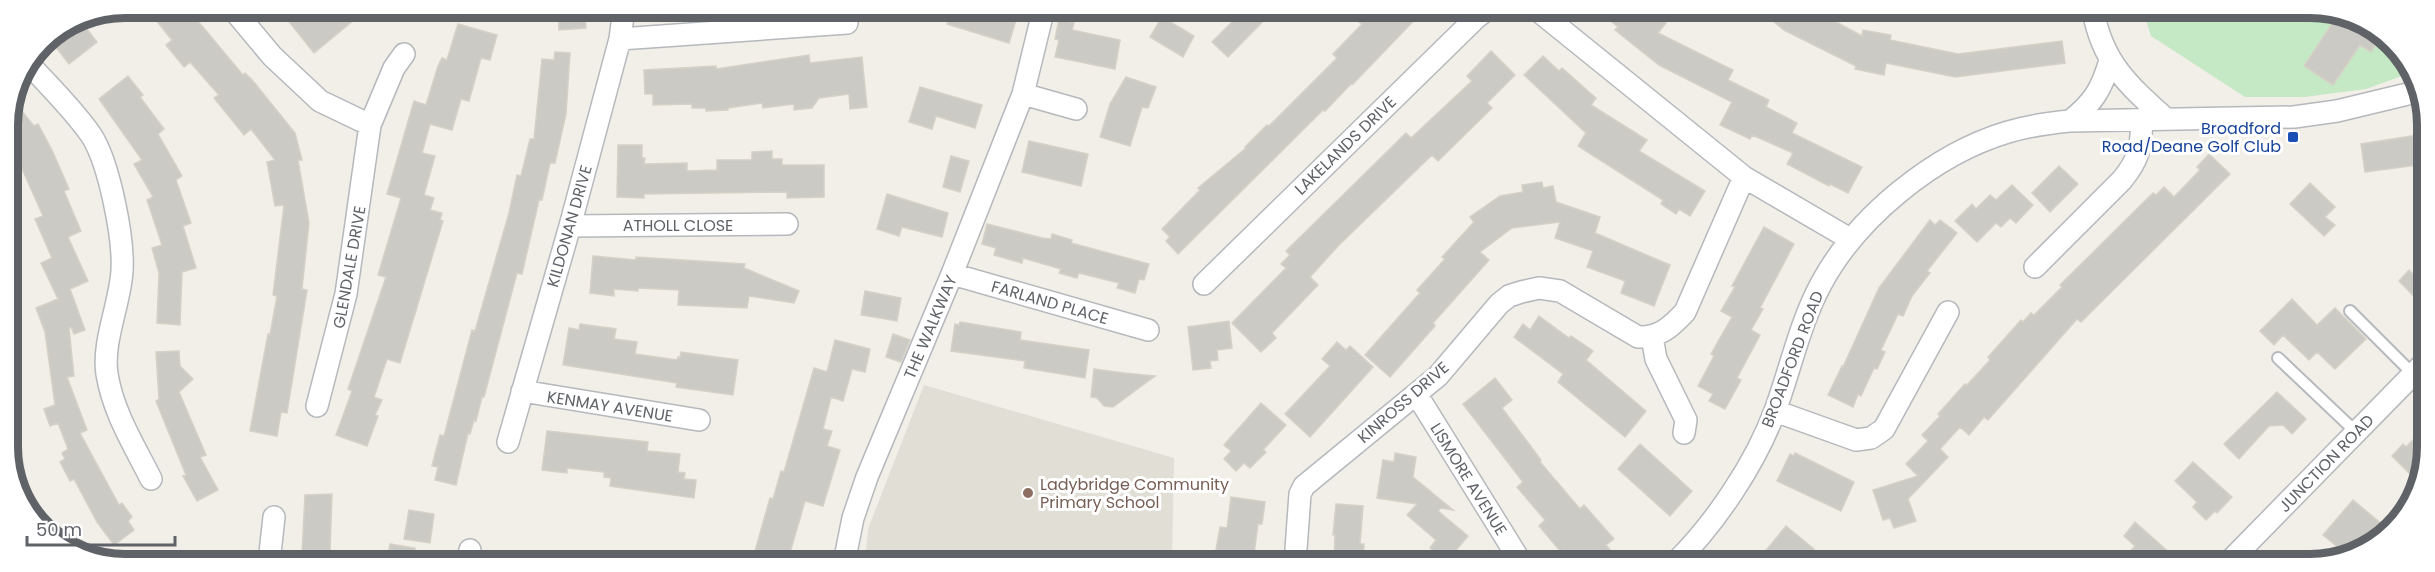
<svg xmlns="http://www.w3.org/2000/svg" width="2435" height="572" font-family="Poppins,sans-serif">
<rect width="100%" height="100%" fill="#f1efe8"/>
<path fill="#e1ded6" d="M924,385L1174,458L1172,563H865L868,529Z"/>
<path fill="#c5e8c5" d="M2143,10H2333L2393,42L2410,73L2366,89L2304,97H2245L2151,36Z"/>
<path fill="#cccac5" stroke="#d6d1c6" stroke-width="1.5" d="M146,8H187L243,75L245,73L253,81L295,133L302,160H298L309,223L302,289L307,290L287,413L281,412L277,436L250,431L268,334L270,335L277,296L273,295L284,205L275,206L267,162L275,160L251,129L244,135L214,98L219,95L190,62L184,67L166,45L172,40Z
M278,8H305L311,18L324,8H347L355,19L314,53Z
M558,8H584L586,28L559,30Z
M952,8H978L1016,20L1009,43L947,24Z
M1245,9H1275L1228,57L1212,42Z
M1371,9H1425L1353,84L1352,83L1325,111L1323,110L1178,254L1166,241L1170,237L1162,229L1200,190L1198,188L1246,148L1245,147L1267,125L1269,126L1337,58L1333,54L1362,24L1359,22Z
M1596,9H1648L1666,23L1658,33L1733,70L1728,80L1769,100L1766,107L1797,123L1792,133L1862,167L1848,193L1830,184L1829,186L1787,164L1793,153L1752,135L1750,139L1720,125L1732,102L1659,65L1615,30L1618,27Z
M1758,9H1812L1862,36L1863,30L1891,35L1890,40L1958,54L2062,41L2065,63L1955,77L1886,63L1884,75L1855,69L1856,66L1784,30Z
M2339,13L2381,36L2371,52L2360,45L2333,85L2304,66Z
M1162,17L1194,36L1183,57L1150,37Z
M1059,19L1074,23L1072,30L1120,40L1115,69L1055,57L1059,40L1055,39Z
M83,24L97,42L69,64L55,46Z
M458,24L497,35L490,60L481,58L469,101L461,99L452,130L430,124L422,153L435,156L424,195L434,198L430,210L442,213L440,220L443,221L400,363L387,359L374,397L382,400L375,415L378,416L367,446L336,435L352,391L348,389L386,277L378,275L401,198L387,194L414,101L426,105L438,66L442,58L447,60Z
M1491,51L1515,75L1487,103L1492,108L1438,161L1432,155L1338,246L1310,277L1318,285L1272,333L1276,338L1261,352L1232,323L1286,268L1281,264L1290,255L1286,251L1406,133L1411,138L1472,81L1467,76Z
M555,52L570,53L566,114L555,163H550L542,200H539L522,274L517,273L484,397H482L476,421L474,420L470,434L468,433L456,485L435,480L438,467L432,466L440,435L444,436L472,330L475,331L509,213L517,175L521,176L530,139H534L542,59L554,60Z
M809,55L810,63L862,57L867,107L850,109L849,94L819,98L812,108L794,110V104L763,108L762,103L728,108V110L706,111V108H692V104L653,105V94H645L644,70L716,66V69Z
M1543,56L1559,71L1562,68L1596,98L1591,105L1647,140L1639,151L1705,191L1690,216L1679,209L1676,214L1661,204L1663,200L1578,146L1586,133L1524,75Z
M128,76L143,95L140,97L164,129L158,134L182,176L176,180L191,223L183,226L196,268L182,272L180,325L157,323L159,273L152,248L162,245L147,200L153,197L134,164L142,160L99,99Z
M1126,77L1156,87L1148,108L1142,107L1130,146L1100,137L1110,104Z
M920,87L982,105L975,128L936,116L932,129L909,122Z
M12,99L34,126L38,124L52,150L69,189L64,191L81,231L68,237L88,281L70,289L85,330L74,334L71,327L69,328L74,376L67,377L87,430L80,433L119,505L122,503L132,517L128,521L134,530L114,545L97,522L74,479L70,481L60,462L65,459L62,453L68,449L58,423L50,426L44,409L55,405L45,332L36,308L58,299L41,263L52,258L35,219L43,216L19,162L17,163L8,147V118Z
M2425,134V164L2365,172L2361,144Z
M1029,141L1088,154L1081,186L1022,172Z
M618,145H642V158H645L644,164L687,163V171L717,170V160H752V152L772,151V159H782V165H824V197L787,198V192L644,194V198L617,197Z
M2209,154L2230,174L2081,322L2077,319L1988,420L1984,417L1969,435L1960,427L1940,449L1948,457L1908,499L1916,521L1894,528L1890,518L1883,520L1873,490L1918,476L1906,464L1928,441L1922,435L1940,416L1938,414L1965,384L1967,385L1990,360L1988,357L2021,320L2023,322L2031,313L2034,315L2062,287L2060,285L2153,193L2156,195L2164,187L2174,197L2200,170L2197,167Z
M951,156L969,161L960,192L943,187Z
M2059,166L2078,184L2050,212L2032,193Z
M1542,182L1543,188L1553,186L1556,202L1600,217L1595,233L1670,265L1654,306L1621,293L1625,281L1587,267L1593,251L1555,238L1560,222L1512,228L1480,252L1489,260L1433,323L1435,326L1390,377L1365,355L1420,293L1417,290L1445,259L1442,257L1474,222L1470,217L1500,196L1523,192L1522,185Z
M2310,183L2335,207L2325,217L2335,225L2324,236L2290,204Z
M2012,185L2033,205L2016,223L2010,218L2001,227L1996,223L1977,242L1955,221L1972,204L1976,209L1990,195L1996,200Z
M887,194L948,213L942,237L902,227L899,236L877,229Z
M1930,220L1935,225L1940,220L1957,233L1927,271L1930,273L1912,296L1903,316L1898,314L1881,350L1885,352L1877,369L1874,368L1861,396L1858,394L1853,407L1828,395L1842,366L1843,367L1879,288Z
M987,224L1042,238L1051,239L1052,234L1072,240L1071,243L1149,264L1144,280L1139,279L1135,293L1117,288L1119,283L1079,273L1077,278L1059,273L1061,269L1023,258L1022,263L994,255L996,248L982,244Z
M1764,227L1794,244L1760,308L1763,309L1751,330L1760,335L1737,378L1741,380L1725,409L1709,401L1713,394L1698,386L1714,356L1711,354L1732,317L1721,311L1735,287L1732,286Z
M593,256L636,260V257L745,264L744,268L799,291L794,303L749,296L747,308L678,305L679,290L638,288V291L614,289V296L590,293Z
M2425,265V308L2399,281L2409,270L2414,275Z
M865,291L901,298L897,321L861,315Z
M2292,299L2317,325L2335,308L2366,339L2335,369L2317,352L2309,360L2283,335L2274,345L2260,331Z
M1539,316L1569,338L1571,336L1593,351L1586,360L1646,411L1625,437L1558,382L1563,374L1514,337L1523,324L1530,330Z
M1229,321L1232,348L1217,350L1218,360L1210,361L1211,368L1193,370L1188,327Z
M960,322L1021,332L1020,340L1089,350L1085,378L1024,368L1025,361L951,351L955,324L959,325Z
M580,324L616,329L614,339L637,342L635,354L677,360L678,357L680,358L681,352L738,360L733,395L676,387L677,383L563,365L569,328L579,330Z
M893,334L910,340L901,362L886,357Z
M835,340L870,349L865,372L852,369L843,401L831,397L823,429L832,431L827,446L840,450L823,506L805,501L787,563H764L766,554L755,551L770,498L773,499L781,471L784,472L814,368L827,372Z
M1337,342L1346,350L1350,346L1373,367L1310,437L1285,414L1330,366L1322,359Z
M179,351L180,366L193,379L179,392L206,455L200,457L218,490L197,501L183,476L186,475L156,401L159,399L156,352Z
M1094,369L1124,373L1155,376L1113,407L1104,406L1097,398L1091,397Z
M1495,378L1512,400L1502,408L1541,460L1540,462L1580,509L1584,505L1614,539L1606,545L1622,564H1576L1564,549L1561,552L1539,526L1545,520L1517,487L1523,482L1463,404Z
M2277,392L2306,419L2292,434L2283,425L2269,426L2239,459L2224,444Z
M1261,403L1286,425L1263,450L1266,452L1250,468L1244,463L1236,471L1224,459L1231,451L1224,445Z
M2425,428V456L2409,473L2392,456L2403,444L2406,447Z
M547,431L648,442L647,451L680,454L678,472L685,473L684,479L696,480L694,498L610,486L611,478L604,477V472L567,468V473L542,470Z
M1640,444L1692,491L1670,516L1618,469Z
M1395,453L1416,457L1413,477L1453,510L1441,508L1438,511L1468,536L1446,562L1430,548L1436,540L1407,515L1417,504L1377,498L1383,460L1394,462Z
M1795,453L1854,482L1841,511L1777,481L1790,454L1794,456Z
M2193,462L2232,497L2217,513L2215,511L2206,520L2193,507L2197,502L2175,481Z
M332,494L330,552L302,553L305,495Z
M1231,497L1265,502L1262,524H1258L1253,562L1215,556L1220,527L1227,528Z
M2353,500L2390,531L2387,536L2345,553L2323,535Z
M1336,504L1363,506L1360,544H1364L1363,563H1334L1335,535H1333Z
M409,510L434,514L430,543L404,539Z
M2135,522L2172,555L2164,564H2139L2128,554L2135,546L2124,536Z
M1786,526L1814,549L1802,564H1755Z
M390,544L415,548L413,562H387Z"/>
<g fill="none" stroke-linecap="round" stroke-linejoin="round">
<defs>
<path id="lane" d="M2350,311L2413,374
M2278,358L2356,432"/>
<path id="street" d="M232,8L272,56L320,101L370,125
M1536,9L1744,177L1850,239
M2093,10C2102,62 2128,85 2166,119
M620,39L847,23
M28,63C49,86 73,109 91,135C109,162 124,238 122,271C120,304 102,342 107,374C113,412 134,445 151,479
M1023,94L1076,109
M2070,121C2093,103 2102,89 2110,60
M570,226L787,224
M2035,267L2122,180C2140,158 2141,147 2142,119
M952,274L1148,330
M1204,284L1477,17L1488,9
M1652,337L1656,359L1686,420L1684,433
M522,391L699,420
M1417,395L1522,564
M317,406L346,294L370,125L394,68L404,54
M1775,411L1856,440L1871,438L1884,429L1948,312
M508,442L570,226L620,39L624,8
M269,562L274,517
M467,563L470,550
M844,563L853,518L867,477L952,274L1023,94L1044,8
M1295,563L1300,494L1304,486L1438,376L1499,304L1509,296L1521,292L1539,288L1560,291L1638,337C1659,338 1671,327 1685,312L1744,177
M1674,564C1715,524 1756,463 1776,408C1791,367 1800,323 1821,284C1857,217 1934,154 2008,132C2028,126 2049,123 2070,121L2294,117L2337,111L2420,91
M2227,564L2425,362"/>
</defs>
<use href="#lane" stroke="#b5b8bc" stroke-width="14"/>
<use href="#street" stroke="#b5b8bc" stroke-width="24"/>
<use href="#lane" stroke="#fff" stroke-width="10"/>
<use href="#street" stroke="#fff" stroke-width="21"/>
</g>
<rect fill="#1a4fb4" stroke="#fff" stroke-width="2" x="2287" y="131" width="12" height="12" rx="3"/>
<circle fill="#8d6e63" stroke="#fff" stroke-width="2" cx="1028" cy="493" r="6"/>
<g text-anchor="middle" stroke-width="6" stroke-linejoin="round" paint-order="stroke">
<g font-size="16" fill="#164399" stroke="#fff" text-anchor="end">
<text x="2281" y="134">Broadford<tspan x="2281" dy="18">Road/Deane Golf Club</tspan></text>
</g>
<g font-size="16" fill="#5f6368" stroke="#fff">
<text transform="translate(1345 145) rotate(-44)" y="6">LAKELANDS DRIVE</text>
<text x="678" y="231">ATHOLL CLOSE</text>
<text transform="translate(569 226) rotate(-74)" y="6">KILDONAN DRIVE</text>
<text transform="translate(349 267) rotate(-80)" y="6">GLENDALE DRIVE</text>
<text transform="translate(1050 302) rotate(16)" y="6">FARLAND PLACE</text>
<text transform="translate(930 327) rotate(-67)" y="6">THE WALKWAY</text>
<text transform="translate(1792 359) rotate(-69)" y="6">BROADFORD ROAD</text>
<text transform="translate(1403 402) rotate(-41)" y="6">KINROSS DRIVE</text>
<text transform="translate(610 406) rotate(9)" y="6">KENMAY AVENUE</text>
<text transform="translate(2326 463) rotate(-46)" y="6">JUNCTION ROAD</text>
<text transform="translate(1469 479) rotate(58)" y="6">LISMORE AVENUE</text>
</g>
<g font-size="16" fill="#785e54" stroke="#fff" text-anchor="start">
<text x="1040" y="490">Ladybridge Community<tspan x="1040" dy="18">Primary School</tspan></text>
</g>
</g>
<path d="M0 0H2435V572H0ZM125 18H2310A107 107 0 0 1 2417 125V447A107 107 0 0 1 2310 554H125A107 107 0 0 1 18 447V125A107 107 0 0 1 125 18Z" fill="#fff" fill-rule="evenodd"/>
<path fill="none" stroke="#5f6368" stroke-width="8" d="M125 18H2310A107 107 0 0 1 2417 125V447A107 107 0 0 1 2310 554H125A107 107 0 0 1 18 447V125A107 107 0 0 1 125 18Z"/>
<path d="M27 536v9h148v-9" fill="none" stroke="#5f6368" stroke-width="3"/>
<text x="36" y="536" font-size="18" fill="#5f6368" stroke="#ffffff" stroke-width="4.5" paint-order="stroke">50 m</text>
</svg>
